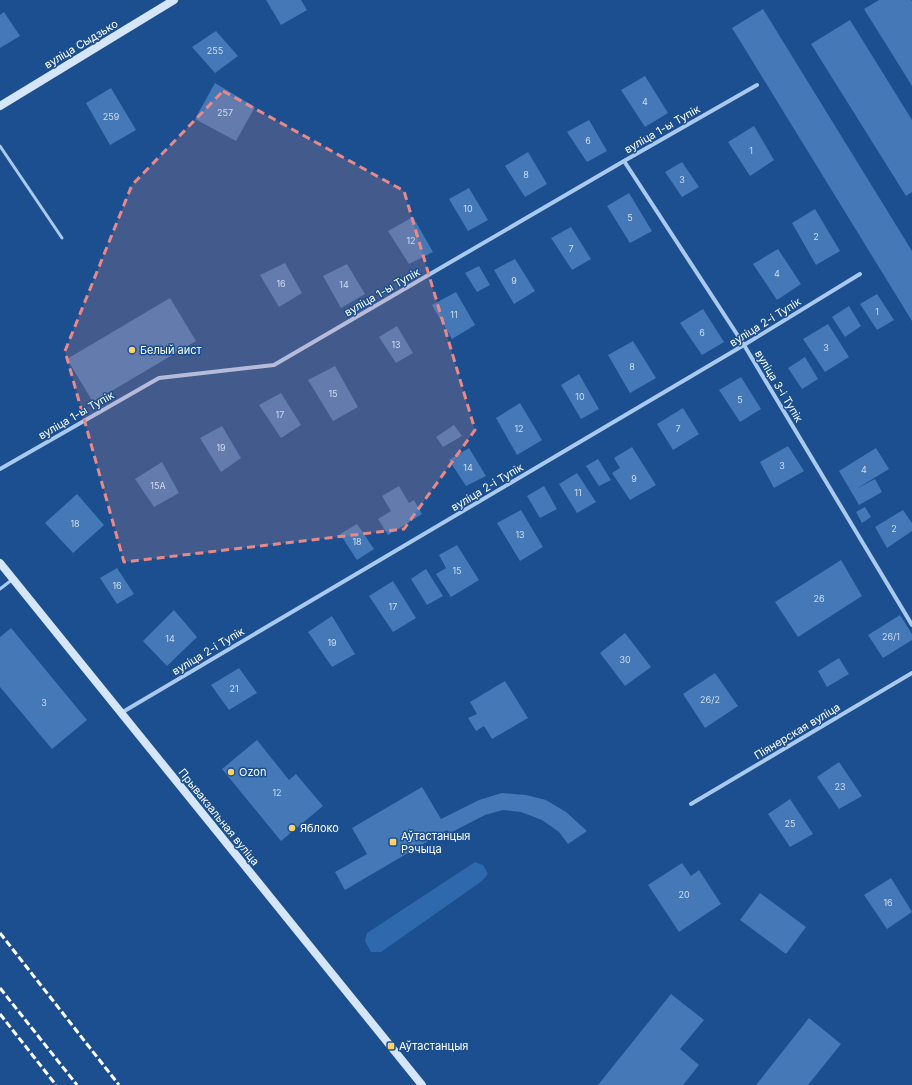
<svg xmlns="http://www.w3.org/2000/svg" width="912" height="1085" font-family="Inter,sans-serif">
<rect width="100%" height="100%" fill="#1b4f8f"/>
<path fill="#2e69ad" d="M475,862L483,865L488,874L482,881L381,952H371L365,941L367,933Z"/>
<path fill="#4478b7" d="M266,0H301L307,10L281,25Z
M879,0H911L912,1V86L864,9Z
M763,9L912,251V321L732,28Z
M4,12L20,36L0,48V15Z
M850,20L912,120V192L906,196L811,44Z
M216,31L238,56L215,73L192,47Z
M645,76L668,113L645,127L621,90Z
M215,83L255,107L236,141L195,119Z
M111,88L136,130L110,145L86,103Z
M589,120L607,151L587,162L567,132Z
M754,126L774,160L750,176L728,142Z
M528,152L547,184L525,197L505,166Z
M682,162L699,187L682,197L665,172Z
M469,188L488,220L468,231L449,199Z
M629,193L652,231L630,243L607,206Z
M815,209L840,251L816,265L792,223Z
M413,217L433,252L409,264L388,231Z
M571,227L591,259L572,270L551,238Z
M778,249L801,284L777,300L753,264Z
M515,259L535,291L514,304L494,270Z
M285,263L302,293L279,307L260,275Z
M347,264L365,294L341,308L323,276Z
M479,266L490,285L477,292L465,273Z
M456,292L475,325L452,339L432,305Z
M877,294L894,320L877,330L860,304Z
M170,298L196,341L93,402L67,359Z
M849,306L861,326L845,337L832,317Z
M703,309L724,342L702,355L680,323Z
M828,324L849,357L825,372L803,339Z
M397,326L413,353L396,363L379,337Z
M633,341L656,378L630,393L608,355Z
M805,357L818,379L802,389L788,368Z
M335,366L358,407L333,421L308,380Z
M579,374L599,409L581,419L561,385Z
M741,377L761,409L740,422L719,390Z
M281,393L301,425L281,438L259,405Z
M520,403L542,440L517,455L496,418Z
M683,408L699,434L673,450L657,424Z
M454,425L462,436L443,447L436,437Z
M222,426L241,458L221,472L200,438Z
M788,446L804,471L774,488L760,462Z
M632,447L656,485L630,500L612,473L620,468L614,458Z
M469,448L486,476L466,486L449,460Z
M876,448L889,469L856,489L875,479L882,492L859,505L839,471Z
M598,459L611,480L599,486L586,466Z
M162,462L179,493L154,507L135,479Z
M577,473L596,502L577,513L559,484Z
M399,486L409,503L414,500L422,514L388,535L378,519L391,511L382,496Z
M544,486L557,509L540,518L527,496Z
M77,494L104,525L73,553L45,523Z
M865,507L871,517L862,523L856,512Z
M521,510L543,547L520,561L497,523Z
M903,510L912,523V531L887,548L875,527Z
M357,524L374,549L357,560L340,534Z
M457,545L479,580L451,597L436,574L446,568L439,555Z
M841,560L862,596L798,637L775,602Z
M117,568L134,594L117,604L100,578Z
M426,569L443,596L427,605L411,579Z
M393,581L416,618L393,632L369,596Z
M174,610L197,637L167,666L143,641Z
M900,615L912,634V640L883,658L868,635Z
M332,616L355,654L332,667L308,632Z
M11,628L87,720L52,749L0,687V637Z
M625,633L651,667L625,686L600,653Z
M839,658L849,674L827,687L818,671Z
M239,668L257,693L229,710L211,685Z
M715,673L738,706L705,728L683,694Z
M505,681L528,718L492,739L484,726L476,731L468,718L477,714L470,702Z
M257,740L289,780L296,774L323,806L281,841L222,769Z
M839,762L862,796L839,809L817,777Z
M422,787L441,819L479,800L502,793L526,795L546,800L566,812L587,831L568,844L559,832L542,820L521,812L503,810L485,815L450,833L447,830L345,890L335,872L367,854L352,828Z
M790,799L813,834L790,847L768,814Z
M682,863L691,876L699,870L721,904L679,932L648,885Z
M891,878L912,912L887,929L864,895Z
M760,893L806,927L786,954L740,920Z
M671,994L704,1020L680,1049L699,1065L683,1085H598Z
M809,1018L841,1044L808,1085H756Z"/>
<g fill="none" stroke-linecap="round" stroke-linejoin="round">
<path stroke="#a9c9ee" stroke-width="3" d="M0,146L62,238
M0,589L13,579"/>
<path stroke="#a9c9ee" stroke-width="4" d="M624,161L744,345L912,625
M0,469L159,378L274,365L624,161L757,85
M121,713L744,345L860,274
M691,804L912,673"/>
<path stroke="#d6e6fa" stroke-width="8" d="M0,106L174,0
M0,563L422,1085"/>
<path stroke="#fff" stroke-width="3" stroke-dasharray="7 3" stroke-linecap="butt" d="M0,933L119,1085
M0,988L77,1085
M0,1014L56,1085"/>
</g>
<path fill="#e88989" fill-opacity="0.2" stroke="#e88989" stroke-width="3" stroke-dasharray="8 5" stroke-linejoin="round" d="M223,91L404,191L475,430L404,529L124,562L65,351L132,185Z"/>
<g fill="#ffd166" stroke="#1b4f8f" stroke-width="1.5">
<circle cx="132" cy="350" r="4"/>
<circle cx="231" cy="772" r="4"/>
<circle cx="292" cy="828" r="4"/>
<rect x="389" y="838" width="8" height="8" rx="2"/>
<rect x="387" y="1042" width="8" height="8" rx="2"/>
</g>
<g text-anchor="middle" stroke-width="3" stroke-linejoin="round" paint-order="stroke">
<g font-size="9" fill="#d0dded">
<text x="215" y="54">255</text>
<text x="645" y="105">4</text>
<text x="225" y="116">257</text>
<text x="111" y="120">259</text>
<text x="588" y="144">6</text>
<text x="751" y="154">1</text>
<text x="526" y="178">8</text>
<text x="682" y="183">3</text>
<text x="468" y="212">10</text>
<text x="630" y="221">5</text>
<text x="816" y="240">2</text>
<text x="411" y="244">12</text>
<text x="571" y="252">7</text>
<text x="777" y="277">4</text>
<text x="514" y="284">9</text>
<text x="281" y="287">16</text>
<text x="344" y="288">14</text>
<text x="877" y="315">1</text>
<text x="454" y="318">11</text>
<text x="702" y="336">6</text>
<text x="396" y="348">13</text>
<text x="826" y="351">3</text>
<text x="632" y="370">8</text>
<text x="333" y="397">15</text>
<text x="580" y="400">10</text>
<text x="740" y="403">5</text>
<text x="280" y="418">17</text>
<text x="519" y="432">12</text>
<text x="678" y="432">7</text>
<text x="221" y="451">19</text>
<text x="782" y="469">3</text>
<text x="468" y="471">14</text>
<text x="864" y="473">4</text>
<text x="634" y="482">9</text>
<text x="158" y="489">15А</text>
<text x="578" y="496">11</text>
<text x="75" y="527">18</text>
<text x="894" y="532">2</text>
<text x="520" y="538">13</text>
<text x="357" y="545">18</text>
<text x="457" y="574">15</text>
<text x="117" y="589">16</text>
<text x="819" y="602">26</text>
<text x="393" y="610">17</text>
<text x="891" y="640">26/1</text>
<text x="170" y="642">14</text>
<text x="332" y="646">19</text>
<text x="625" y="663">30</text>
<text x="234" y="692">21</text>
<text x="710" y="703">26/2</text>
<text x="44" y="706">3</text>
<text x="840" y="790">23</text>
<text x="277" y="796">12</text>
<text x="790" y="827">25</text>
<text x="684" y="898">20</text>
<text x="888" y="906">16</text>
</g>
<g font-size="11" fill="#fff" stroke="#1b4f8f">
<text transform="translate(81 44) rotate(-31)" y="4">вуліца Сыдзько</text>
<text transform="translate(662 129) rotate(-30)" y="4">вуліца 1-ы Тупік</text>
<text transform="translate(382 292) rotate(-30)" y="4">вуліца 1-ы Тупік</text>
<text transform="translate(765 322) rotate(-32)" y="4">вуліца 2-і Тупік</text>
<text transform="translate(779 386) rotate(59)" y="4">вуліца 3-і Тупік</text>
<text transform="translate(76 415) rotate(-30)" y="4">вуліца 1-ы Тупік</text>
<text transform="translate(487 487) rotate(-31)" y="4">вуліца 2-і Тупік</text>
<text transform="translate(208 651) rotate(-31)" y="4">вуліца 2-і Тупік</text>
<text transform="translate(797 731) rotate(-31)" y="4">Піянерская вуліца</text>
<text transform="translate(219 817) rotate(51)" y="4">Прывакзальная вуліца</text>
</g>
<g font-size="11" fill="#fff" stroke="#1b4f8f" text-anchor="start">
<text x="140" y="354">Белый аист</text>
<text x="239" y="776">Ozon</text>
<text x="300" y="832">Яблоко</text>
<text x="401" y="840">Аўтастанцыя<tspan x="401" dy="13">Рэчыца</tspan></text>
<text x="399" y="1050">Аўтастанцыя</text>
</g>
</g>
</svg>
